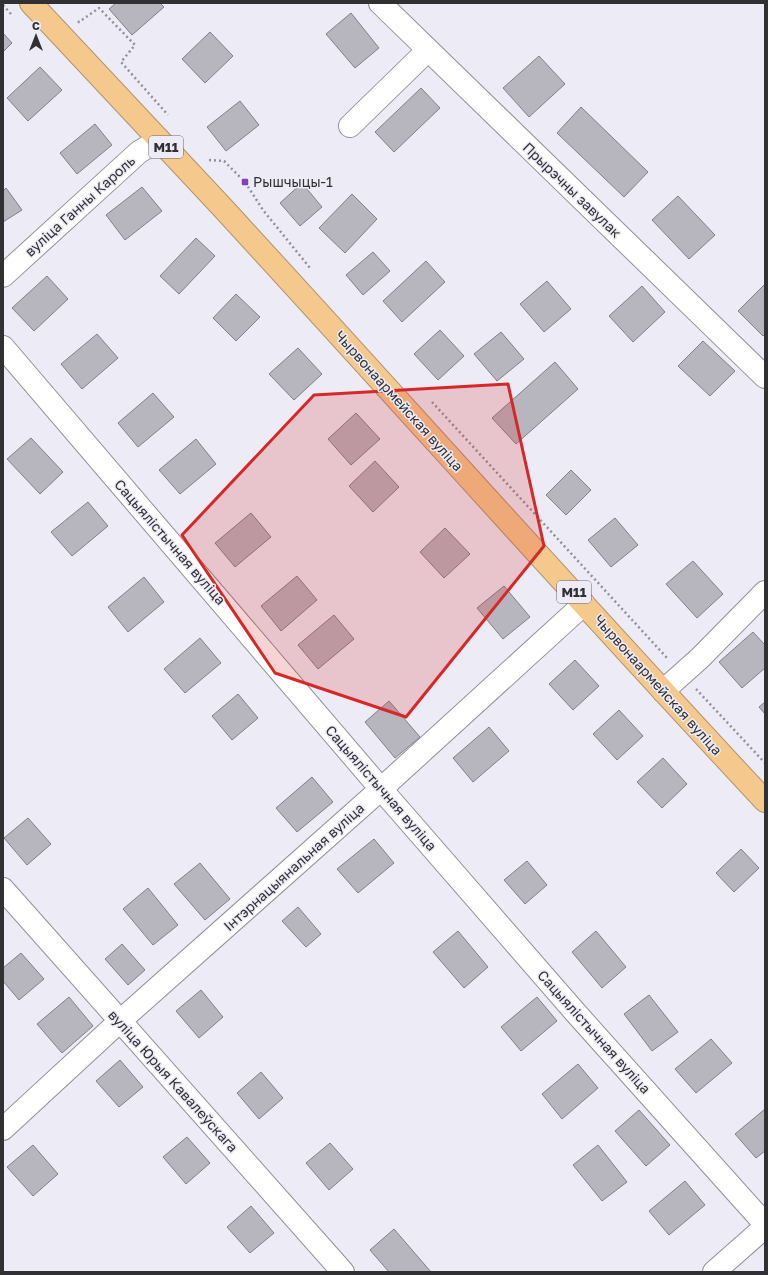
<svg xmlns="http://www.w3.org/2000/svg" width="768" height="1275" font-family="'Golos Text',sans-serif">
<rect width="100%" height="100%" fill="#edebf5"/>
<path fill="#b7b5be" stroke="#817f87" d="M116,3H160L164,7L132,35L109,9Z
M351,13L379,48L355,68L326,34Z
M210,32L233,56L205,83L182,59Z
M3,33L12,43L3,52Z
M539,56L565,84L529,117L503,88Z
M40,67L62,90L28,121L7,98Z
M421,88L440,108L394,152L375,132Z
M240,101L259,125L226,151L207,127Z
M581,107L648,172L624,197L557,133Z
M95,124L112,145L77,174L60,153Z
M302,183L322,207L300,226L280,203Z
M142,187L162,211L125,240L106,215Z
M6,188L22,210L3,222V191Z
M352,194L377,219L345,253L319,228Z
M678,196L715,235L689,259L652,220Z
M196,238L215,256L179,294L160,276Z
M373,252L390,271L363,295L346,275Z
M426,261L445,282L402,322L383,301Z
M47,276L68,299L34,331L12,308Z
M547,281L571,309L544,332L520,304Z
M765,284V334L763,336L738,311Z
M642,286L665,312L633,342L609,316Z
M236,294L260,317L236,341L213,318Z
M440,330L464,356L438,380L414,354Z
M501,332L524,359L497,381L474,354Z
M97,334L118,358L82,389L61,364Z
M703,341L735,371L710,396L678,366Z
M298,348L322,374L294,400L269,374Z
M555,362L578,389L516,444L492,418Z
M153,393L174,417L138,447L118,423Z
M356,413L380,439L351,465L328,439Z
M31,438L63,472L40,494L7,459Z
M196,439L216,464L180,494L159,470Z
M375,461L399,487L373,512L349,486Z
M571,470L591,490L566,515L546,495Z
M88,502L108,526L72,556L51,532Z
M251,513L271,537L235,567L215,543Z
M615,518L638,545L611,567L588,540Z
M445,528L470,554L444,578L420,552Z
M693,561L723,594L697,618L666,584Z
M297,576L317,600L281,631L261,606Z
M144,577L164,602L128,632L108,607Z
M504,586L530,617L503,639L477,608Z
M334,615L354,639L318,669L298,645Z
M753,632L765,645V668L742,688L719,662Z
M200,638L221,663L185,693L164,669Z
M575,660L599,686L573,710L549,684Z
M238,694L258,718L232,740L212,716Z
M389,701L420,737L395,758L365,722Z
M765,702V714L759,707Z
M619,710L643,736L617,760L593,734Z
M489,727L509,751L473,782L453,758Z
M663,758L687,784L662,808L637,782Z
M312,777L333,802L297,832L276,808Z
M28,818L51,844L27,865L4,838Z
M374,839L394,863L358,893L337,869Z
M741,849L759,868L734,892L716,873Z
M527,861L547,885L525,904L504,880Z
M200,863L230,899L205,920L174,884Z
M148,888L178,925L153,945L123,909Z
M298,907L321,934L306,947L282,921Z
M458,931L488,967L464,988L433,952Z
M596,931L626,967L602,988L572,952Z
M122,944L145,970L128,985L105,959Z
M21,953L44,979L19,1000L3,981V968Z
M201,990L223,1017L199,1038L176,1011Z
M649,995L678,1032L652,1051L624,1014Z
M69,997L93,1026L62,1053L37,1024Z
M537,997L557,1021L521,1051L501,1027Z
M711,1039L732,1063L696,1093L675,1069Z
M120,1060L143,1087L119,1107L96,1081Z
M578,1064L598,1088L562,1119L542,1094Z
M261,1072L283,1098L259,1119L237,1093Z
M765,1109V1151L756,1158L735,1134Z
M639,1110L670,1145L646,1166L615,1131Z
M187,1137L210,1163L186,1184L163,1157Z
M330,1143L353,1169L329,1190L306,1163Z
M33,1145L58,1174L33,1196L7,1167Z
M598,1145L627,1182L602,1201L573,1165Z
M685,1181L705,1205L669,1235L649,1211Z
M251,1206L274,1233L250,1253L227,1227Z
M394,1229L431,1272H389L370,1250Z"/>
<g fill="none" stroke-linecap="round" stroke-linejoin="round">
<defs>
<path id="minor" d="M380,3L765,377
M350,126L428,50
M3,276L139,152L159,140
M3,347L381,789L575,1012L765,1224
M663,691L700,658L765,592
M3,889L343,1272
M3,1129L120,1021L381,789L584,604
M714,1272L765,1227"/>
<path id="highway" d="M31,3C94,71 158,138 221,206C403,404 582,605 765,801"/>
</defs>
<use href="#minor" stroke="#919098" stroke-width="24"/>
<use href="#highway" stroke="#b0936e" stroke-width="24"/>
<path stroke="#919096" stroke-width="2.5" stroke-dasharray="2 3" stroke-linecap="butt" d="M3,5L11,14
M78,21L79,22L99,8L135,45L121,62L168,115
M209,160L224,161L245,182L263,210L310,268
M432,402L668,659
M696,689L765,763"/>
<use href="#minor" stroke="#fff" stroke-width="22"/>
<use href="#highway" stroke="#f5c98d" stroke-width="22"/>
</g>
<path fill="#d62828" fill-opacity="0.2" stroke="#d62828" stroke-width="3" stroke-linejoin="round" d="M508,384L544,546L406,717L275,673L182,535L314,395Z"/>
<rect fill="#8041b7" stroke="#edebf5" stroke-width="1.5" x="241" y="178" width="8" height="8" rx="2"/>
<g text-anchor="middle" stroke-width="3" stroke-linejoin="round" paint-order="stroke">
<g fill="#edebf5" stroke="#69686d" stroke-width="1">
<rect x="149" y="136" width="34" height="22" rx="3"/>
<rect x="557" y="581" width="34" height="22" rx="3"/>
</g>
<g font-size="13" font-weight="bold" fill="#313033">
<text x="166" y="152">М11</text>
<text x="574" y="597">М11</text>
</g>
<g font-size="14" fill="#313033" stroke="#edebf5" text-anchor="start">
<text x="253" y="187">Рышчыцы-1</text>
</g>
<g font-size="14" fill="#313033" stroke="#edebf5">
<text transform="translate(572 190) rotate(44)" y="5">Прырэчны завулак</text>
<text transform="translate(80 206) rotate(-42)" y="5">вуліца Ганны Кароль</text>
<text transform="translate(399 401) rotate(48)" y="5">Чырвонаармейская вуліца</text>
<text transform="translate(170 542) rotate(49)" y="5">Сацыялістычная вуліца</text>
<text transform="translate(658 685) rotate(48)" y="5">Чырвонаармейская вуліца</text>
<text transform="translate(381 788) rotate(49)" y="5">Сацыялістычная вуліца</text>
<text transform="translate(294 867) rotate(-42)" y="5">Інтэрнацыянальная вуліца</text>
<text transform="translate(594 1032) rotate(48)" y="5">Сацыялістычная вуліца</text>
<text transform="translate(173 1081) rotate(48)" y="5">вуліца Юрыя Кавалеўскага</text>
</g>
</g>
<rect width="768" height="1275" fill="none" stroke="#313033" stroke-width="8"/>
<g transform="translate(36 36)" stroke="#edebf5" stroke-width="3" paint-order="stroke">
<path d="M0-3L7 15L0 10L-7 15Z" fill="#313033"/>
<text y="-6" font-size="11" font-weight="bold" text-anchor="middle" fill="#313033">С</text>
</g>
</svg>
